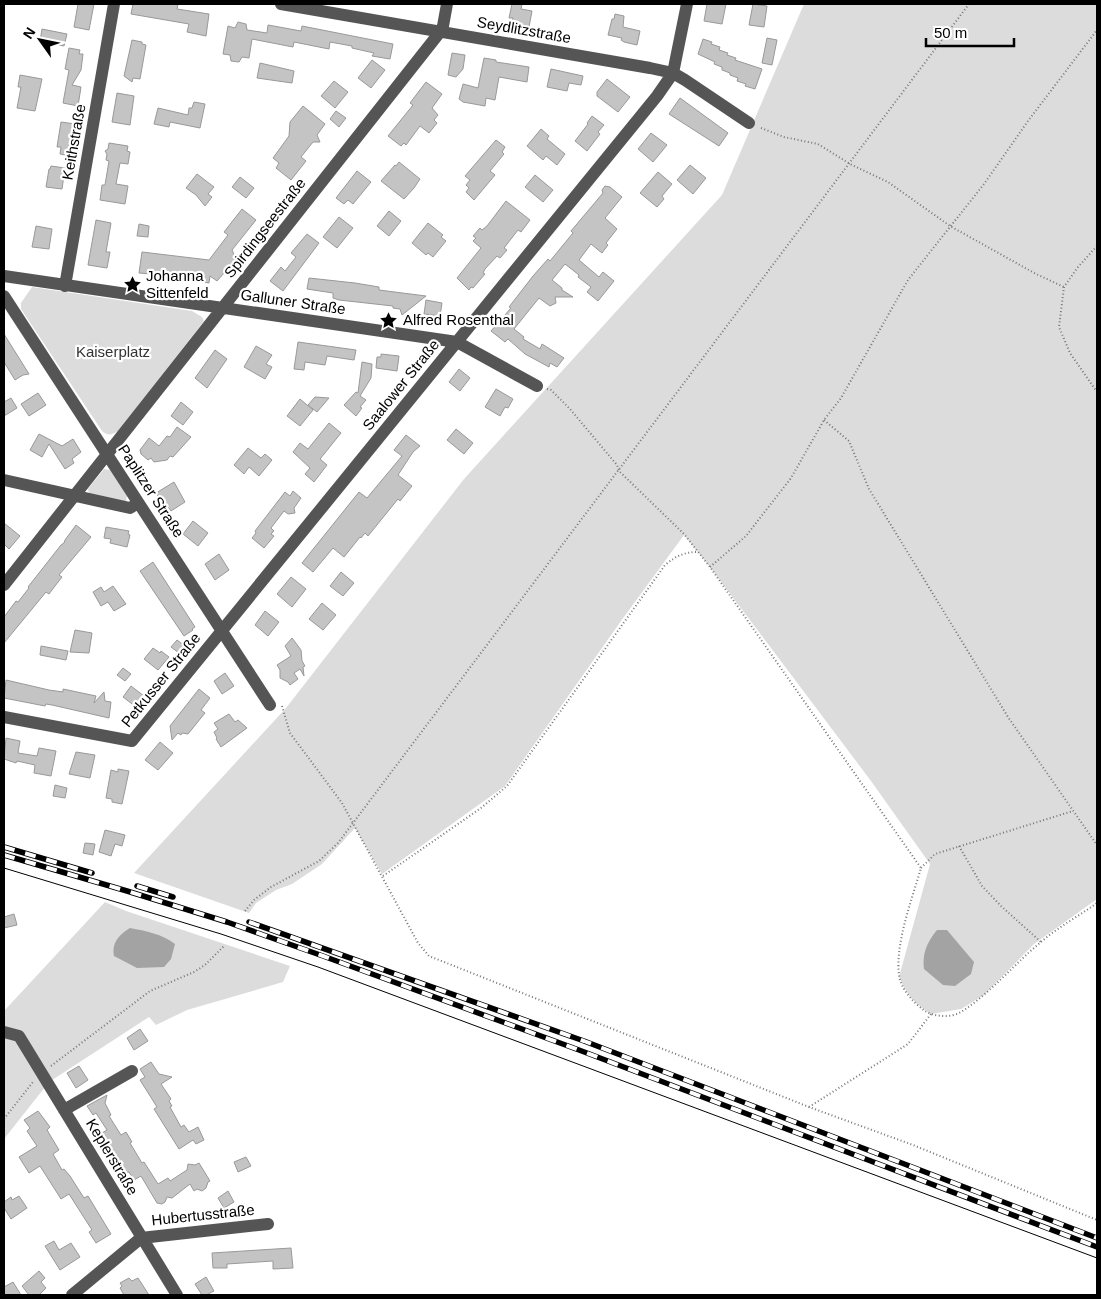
<svg xmlns="http://www.w3.org/2000/svg" width="1101" height="1299" font-family="Helvetica,sans-serif">
<rect width="100%" height="100%" fill="#fff"/>
<path fill="#dcdcdc" d="M804,4H1097V899L1034,944L984,995L961,1009L931,1014C914,1003 907,995 899,977L930,864L871,781L710,567L684,535L621,621L505,786L382,874L355,828L322,864L292,884L276,890L256,903L249,913L134,873L286,708L464,479L722,195Z
M32,287L192,311L202,317L204,321L118,431C111,435 108,436 102,431L21,309V303Z
M104,469L110,470L127,496L126,502L89,493L88,489Z
M105,902L126,911L290,966L283,982L187,1010L156,1025L149,1017L49,1082L4,1139V1011Z"/>
<path fill="#a3a3a3" d="M130,928C146,931 162,934 175,944L171,959L164,967L137,968L114,956C111,943 120,934 130,928Z
M937,930H947L974,962L971,974L955,986L943,985L924,969C922,954 927,942 937,930Z"/>
<path fill="#c4c4c4" stroke="#999" d="M78,4H94L89,30L74,27Z
M133,4H178L177,9L209,14L206,36L187,32L189,24L131,14Z
M512,4H522L521,9L532,11L529,27L524,31L521,26L512,25L513,18H509Z
M707,4H726L722,24L704,21Z
M753,4L767,6L764,27L749,25Z
M615,14L624,16L623,27L640,31L637,45L624,42L621,40L622,38L608,35L612,19H614Z
M238,22L246,24L247,30L267,33L268,25L301,31L302,26L393,44L390,59L372,56L374,53L352,48V46L330,42L329,49L294,42L293,47L252,39L249,58L242,57L239,62L231,61L230,55L223,54L228,26L235,28Z
M42,29L67,34L64,46L40,41Z
M767,38L777,40L772,65L762,63Z
M703,39L712,42L711,44L720,47L719,50L728,53L727,55L736,58L735,60L762,69L755,89L745,86L746,84L737,81L738,78L730,75V73L722,70V67L714,64L715,62L698,54Z
M132,40L142,42V44L146,45L140,79L133,78L132,82L124,76Z
M69,48L80,50L79,54H83L81,70L72,85L81,87L78,106L63,103L69,70L65,69Z
M452,53L465,55L463,69L456,77L448,75Z
M484,58L496,60V62L529,67L527,82L499,77L495,100L486,98L485,106L463,102L459,99L463,84L478,88Z
M372,60L385,70L371,88L358,78Z
M260,63L294,71L292,83L257,78Z
M551,69L583,76L581,85L569,83L567,91L547,87Z
M20,75L42,79L35,111L17,108L21,87H18Z
M607,79L630,97L618,112L597,96V92Z
M334,81L348,92L335,108L321,96Z
M426,82L442,94L432,108L438,115L434,120L437,123L429,133L420,126L406,145L404,143L401,146L388,136L413,105L410,103Z
M117,93L134,96L130,125L112,122Z
M680,98L728,133L719,146L669,114Z
M194,102L205,104L200,128L170,122L169,127L154,124L158,108L188,115L189,108H192Z
M303,106L325,124L317,135L320,142H313L301,157L306,161L291,180L276,168L279,163L273,158L289,136L290,122Z
M336,111L346,118L339,127L330,119Z
M592,116L604,125L598,132L600,134L587,151L575,141L588,124L587,123Z
M61,122L75,124L70,156L60,154L61,147H57Z
M541,129L549,136L547,139L565,154L557,165L546,156L543,160L527,146Z
M651,133L667,145L653,162L638,149Z
M496,140L505,147L502,152L504,154L490,171L495,175L474,200L466,192L469,188L466,185L470,180L465,176Z
M109,143L128,146L127,151L130,152L128,164L120,163L116,184L128,186L125,204L100,200L102,185H105L109,161L106,160L107,154L105,151L108,149Z
M399,162L420,179L414,188L404,199L381,181L395,165L396,166Z
M690,165L706,178L693,194L677,180Z
M51,166L65,168L62,189L46,187L49,169H50Z
M357,171L371,182L353,204L348,200L344,204L336,198Z
M658,172L672,184L662,196L664,199L657,207L640,193Z
M197,174L214,187L208,194L212,197L205,206L196,195L186,188Z
M535,175L553,190L543,202L525,187Z
M240,177L254,188L246,198L232,187Z
M605,186L610,187L622,197L605,218L617,229L606,243L608,245L602,253L591,244L579,260L599,277L603,272L614,281L598,301L587,292L591,287L578,277L579,275L565,264L552,280L562,288V290L573,297H555L556,303L550,306L539,298L514,329L524,337L523,339L540,349L542,344L564,358L557,367L550,363L549,367L525,354L508,339L505,342L491,331L511,308L509,307L533,276L548,259L550,261L573,233L571,231L603,193L602,190Z
M506,201L530,220L521,232L518,230L504,248L507,250L500,258L497,256L485,269L483,273L485,274L473,288L471,287L469,290L457,278L481,248L473,241L476,238L473,236L480,228L482,230L487,226Z
M242,209L256,220L232,250L237,261L227,273L225,272L217,281L210,276L209,283L180,278L177,276L139,273L142,252L209,260L228,235L224,232Z
M389,211L401,221L389,236L377,226Z
M339,217L353,228L337,248L323,237Z
M96,220L111,223L106,252H110L107,268L88,265Z
M428,223L443,235L441,237L446,241L433,257L428,253L426,255L412,243Z
M139,224L149,226L148,237L137,236Z
M36,226L52,229L49,249L32,247Z
M307,234L319,243L283,291L270,281L281,267L285,271L296,257L291,253Z
M309,278L355,283L379,287V290L426,296L402,315L400,309L393,308V306L339,300L333,298V293L307,289Z
M426,300L442,303L440,316L424,314Z
M4,334L29,374L23,375L15,380L4,362Z
M298,342L356,350L354,360L327,356L325,365L305,362L304,370L294,369Z
M256,346L272,355L266,364L272,367L265,379L244,367Z
M215,350L227,359L207,388L195,378Z
M381,354L399,356L397,371L376,368L377,357H381Z
M362,362L372,364L371,378L360,396L366,400L360,407L362,408L356,416L344,405L356,392L358,393Z
M459,369L470,378L460,391L449,382Z
M496,389L513,399L508,408L505,407L500,416L485,407Z
M38,393L46,405L29,416L21,404Z
M315,397L329,398L317,412L308,405Z
M11,398L17,408L4,416V402Z
M300,399L313,410L300,426L287,416Z
M181,402L193,412L183,425L171,416Z
M329,423L341,433L320,459L327,465L314,482L305,474L310,468L293,452L300,443L308,449Z
M177,427L191,437L173,457L170,456L167,460L154,462L151,458L148,460L141,454L140,450L149,438L159,446L167,436L170,437Z
M456,429L473,443L464,454L447,440Z
M39,434L62,446L73,439L81,452L72,459L74,463L65,469L49,444L42,457L30,450Z
M406,435L420,446L413,452L398,475L412,486L400,501L398,499L368,536L365,533L361,538L360,537L344,557L333,548L313,572L302,563L359,492L367,498L402,456L394,450Z
M248,448L261,458L265,454L272,460L259,476L249,467L244,474L234,465Z
M174,482L185,502L171,511L166,504L164,506L156,493Z
M293,491L301,498L294,508L295,513L288,514L284,511L271,528L274,531L271,534L274,536L264,548L252,538L256,533L255,531L285,492L290,496Z
M193,521L208,533L198,546L183,534Z
M4,523L20,536L9,549L4,544Z
M76,525L91,537L59,575L62,577L55,586L49,594L46,592L4,643V617L16,601L18,602L29,588L28,587L61,545L64,543L65,540Z
M106,527L129,531L128,534L130,535L127,547L110,543L111,539L104,538Z
M219,554L229,570L215,580L205,564Z
M153,562L195,627L192,629L193,630L184,636L140,571Z
M341,572L354,583L343,596L330,586Z
M291,577L306,589L292,607L277,594Z
M113,586L126,604L114,611L108,602L101,606L93,592L101,587L104,592Z
M322,603L336,615L323,630L309,619Z
M265,611L279,622L268,636L255,625Z
M75,630L92,633L89,653L70,652Z
M292,638L301,650L302,661L305,666L303,667L304,676L300,669L294,673L298,679L290,685L288,682L280,678V670L277,665L291,656L285,646Z
M177,640L185,646L179,653L171,647Z
M41,646L68,651L66,660L40,655Z
M153,648L160,653L161,651L169,657L158,670L144,659Z
M123,668L131,674L125,681L117,675Z
M225,673L234,686L222,694L214,681Z
M6,680L49,690L63,692V689L96,696L94,703L104,692L105,701L111,702L109,718L52,705L46,704L45,706L4,698Z
M131,686L144,696L136,707L123,697Z
M199,689L210,698L201,710L205,713L188,734L182,733L181,735L178,733L172,740L170,726Z
M229,714L235,722L238,720L247,728L221,747L216,739L217,738L214,732L218,729L214,723Z
M6,738L20,741L18,753L37,756L39,748L56,751L51,776L34,773L35,765L17,761L16,763L4,759Z
M160,742L173,753L158,770L145,760Z
M76,752L95,755L90,778L69,774Z
M118,769L129,771L122,804L112,802V799L106,798L111,770L118,772Z
M55,785L67,788L65,798L53,796Z
M105,830L125,835L122,846L115,844L111,856L99,852Z
M85,843L95,844L93,855L83,853Z
M14,914L17,925L4,928V917Z
M140,1029L148,1041L134,1050L127,1038Z
M151,1062L159,1074L172,1077L161,1084L171,1099L169,1101L172,1106L170,1107L181,1127L184,1125L189,1132L198,1127L204,1140L196,1144L193,1140L179,1149L154,1109L157,1107L140,1080L145,1077L140,1069Z
M79,1066L88,1080L76,1088L67,1073Z
M107,1095L105,1103L111,1115L109,1116L121,1135L126,1132L132,1142L130,1143L142,1163L144,1162L158,1184L168,1178L170,1181L187,1170L188,1164L195,1165L199,1163L210,1181L208,1182L206,1188L202,1191L197,1189L194,1191L190,1184L172,1198L167,1197L165,1202L162,1204L157,1203L141,1176L134,1180L129,1172L126,1173L102,1133L107,1130L96,1113L93,1115L87,1106Z
M38,1111L50,1127L47,1130L59,1150L53,1154L62,1170L64,1169L70,1176L84,1198L88,1196L111,1234L96,1243L89,1232L92,1230L69,1194L61,1199L40,1166L29,1173L19,1157L37,1146L27,1131L30,1128L24,1120Z
M246,1157L251,1166L238,1172L234,1162Z
M228,1191L234,1202L224,1208L218,1198Z
M19,1196L27,1208L11,1219L4,1208V1202L11,1197L12,1200Z
M54,1241L59,1250L71,1243L80,1257L60,1270L45,1246Z
M291,1248L293,1268L273,1269V1261L227,1264V1268H213L212,1253Z
M39,1271L45,1278L41,1282L46,1288L39,1295H29L22,1286Z
M206,1277L214,1291L206,1295H202L195,1284Z
M129,1278L132,1281L138,1278L149,1295H124L120,1288L122,1286L120,1283Z
M13,1282L21,1295H4V1287Z"/>
<g fill="none" stroke-linecap="round" stroke-linejoin="round">
<path stroke="#777" stroke-width="2" stroke-dasharray="1 2.5" stroke-linecap="butt" d="M761,128L784,137L818,144L850,164L888,182L950,226L1036,274L1064,287
M1097,246L1078,267L1064,287L1059,327L1070,353L1097,392
M547,389L551,390L570,409L617,465L619,471L684,534L710,567L921,868C912,899 895,944 899,975C901,990 914,1003 925,1011C935,1017 951,1018 961,1012C991,993 1014,964 1041,942C1058,927 1079,916 1097,903
M824,420L849,441L869,489L1008,717L1097,845
M710,567L746,536L791,478L824,420L841,398L908,280L984,184L1028,121L1097,30
M282,706L290,733L342,803L418,943L429,956L809,1107L913,1145L1097,1220
M959,846L982,886L1001,906L1041,942
M921,868L935,854L1073,811
M383,876L481,808L507,786L665,565C676,556 684,552 698,552
M245,911L254,900L271,887L319,861L338,843L969,4
M51,1066L150,991L194,972L205,965L224,946
M809,1107L908,1044L931,1014
M4,1119L33,1082"/>
<path stroke="#555" stroke-width="12" d="M281,4L650,68L673,73L685,80L749,123
M4,276L457,342L537,386
M65,286L114,4
M4,296L270,705
M4,480L130,508L138,503
M4,585L440,32L443,26L447,4
M4,717L132,741L657,96L673,73L687,4
M4,1032L19,1036L177,1295
M64,1110L132,1071
M72,1295L141,1238L268,1224"/>
<path stroke="#000" stroke-width="1" d="M4,868L221,934L318,967L1097,1258"/>
<defs>
<path id="rail" d="M4,847L92,873
M4,855L127,891L227,922L323,956L579,1050L1097,1247
M137,886L173,897
M249,922L584,1041L1097,1238"/>
</defs>
<use href="#rail" stroke="#000" stroke-width="5.5"/>
<use href="#rail" stroke="#fff" stroke-width="4" stroke-dasharray="11" stroke-linecap="butt"/>
</g>
<defs>
<symbol id="sight-bare" viewBox="-9 -9 18 18"><path d="M0-6L1.8-2.2L6-1.7L2.9 1.2L3.7 5.4L0 3.3L-3.7 5.4L-2.9 1.2L-6-1.7L-1.8-2.2Z" fill="#000" stroke="#fff" stroke-width="2.5" paint-order="stroke"/></symbol>
</defs>
<g fill-rule="evenodd">
<use href="#sight-bare" x="120" y="272" width="25" height="25"/>
<use href="#sight-bare" x="376" y="308" width="25" height="25"/>
</g>
<g text-anchor="middle" stroke-width="4.5" stroke-linejoin="round" paint-order="stroke">
<g font-size="15" fill="#000" stroke="#fff">
<text transform="translate(524 30) rotate(10)" y="5">Seydlitzstraße</text>
<text transform="translate(74 142) rotate(-80)" y="5">Keithstraße</text>
<text transform="translate(265 228) rotate(-52)" y="5">Spirdingseestraße</text>
<text transform="translate(293 302) rotate(8)" y="5">Galluner Straße</text>
<text transform="translate(401 385) rotate(-51)" y="5">Saalower Straße</text>
<text transform="translate(151 491) rotate(57)" y="5">Paplitzer Straße</text>
<text transform="translate(161 680) rotate(-51)" y="5">Petkusser Straße</text>
<text transform="translate(112 1157) rotate(59)" y="5">Keplerstraße</text>
<text transform="translate(203 1215) rotate(-6)" y="5">Hubertusstraße</text>
</g>
<g font-size="15" fill="#000" stroke="#fff" text-anchor="start">
<text x="146" y="281">Johanna<tspan x="146" dy="17">Sittenfeld</tspan></text>
<text x="403" y="325">Alfred Rosenthal</text>
</g>
<g font-size="15" fill="#333" stroke="#fff">
<text x="113" y="357">Kaiserplatz</text>
</g>
</g>
<rect width="1101" height="1299" fill="none" stroke="#000000" stroke-width="10"/>
<g transform="translate(40 40) rotate(303)" stroke="#ffffff" stroke-width="4" paint-order="stroke">
<path d="M0-4L9 19L0 12L-9 19Z" fill="#000000"/>
<text y="-8" font-size="14" font-weight="bold" text-anchor="middle" fill="#000000">N</text>
</g>
<path d="M926 38v8h88v-8" fill="none" stroke="#000000" stroke-width="2.5"/>
<text x="934" y="38" font-size="15" fill="#000000" stroke="#ffffff" stroke-width="4" paint-order="stroke">50 m</text>
</svg>
